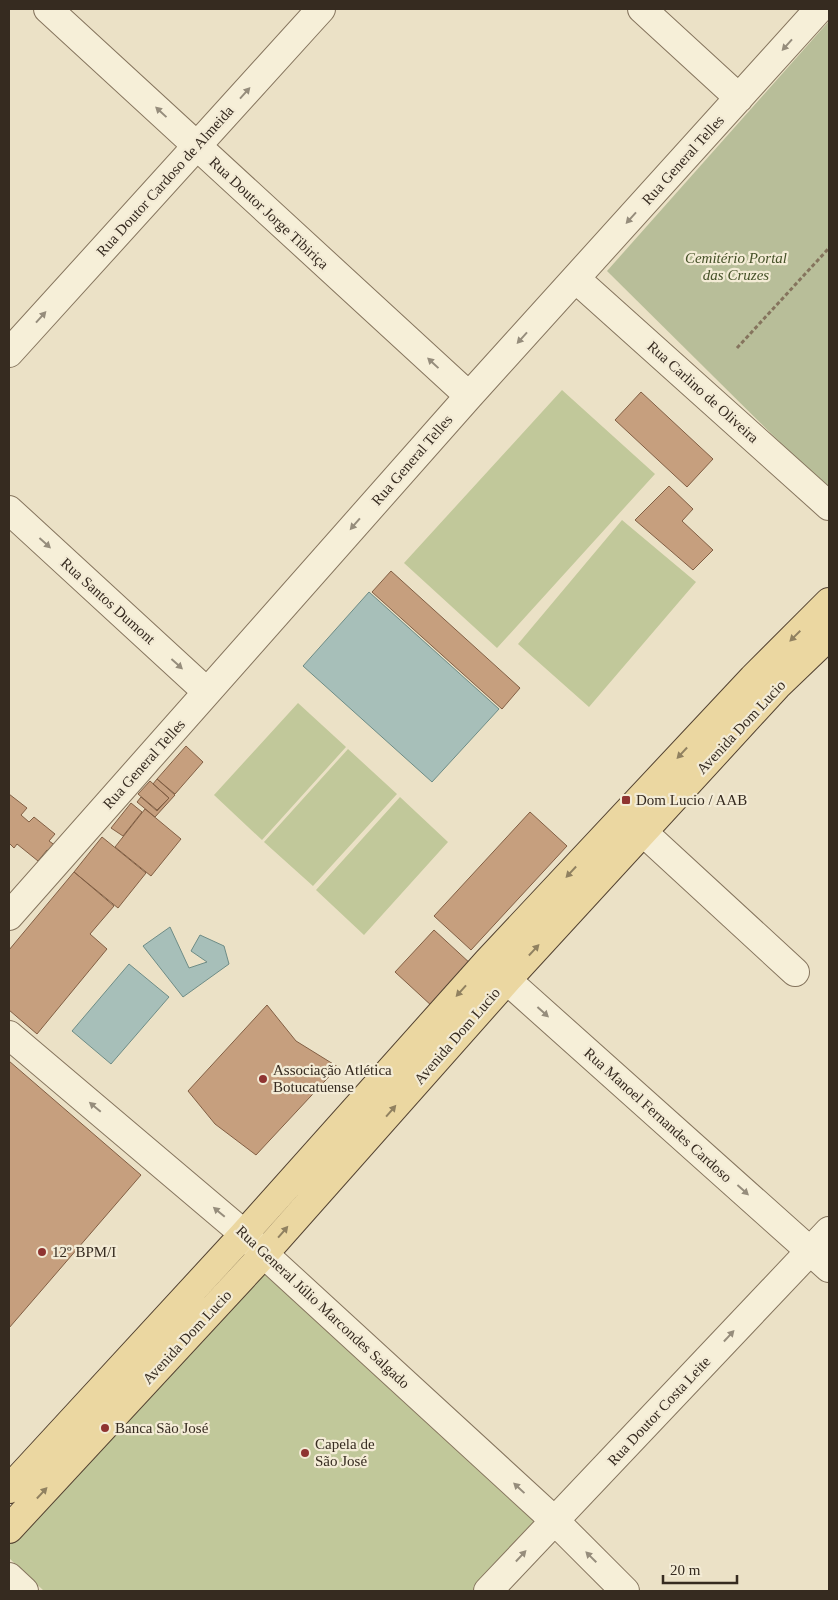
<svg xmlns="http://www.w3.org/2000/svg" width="838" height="1600" font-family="Georgia,serif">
<rect width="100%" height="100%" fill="#ebe1c6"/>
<path fill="#c1c89a" d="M562,390L655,474L497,648L404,563Z
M622,520L696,582L589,707L518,644Z
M298,703L346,747L262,840L214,795Z
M348,749L397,794L313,886L264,842Z
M400,797L448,842L364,935L316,890Z
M262,1268L539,1518L473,1591H44L9,1558V1544Z"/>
<path fill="#b8be99" d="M829,21V491L607,271Z"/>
<path fill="#a7bfb9" stroke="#6e8c86" d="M369,592L499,709L432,782L303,666Z
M170,927L189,968L207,962L191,951L200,935L224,946L229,964L183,997L143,946Z
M129,964L169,997L111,1064L72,1031Z"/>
<path fill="#c69f7e" stroke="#825f44" d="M641,392L713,459L687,487L615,420Z
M669,486L693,509L682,521L713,550L693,570L635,520Z
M391,571L520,688L502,709L372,592Z
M186,746L203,762L175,794L157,779Z
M157,779L175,795L155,817L137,802L141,797L157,811L169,798L153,784Z
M150,781L169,798L157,810L138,794Z
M9,794L27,808L21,815L29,822L34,817L55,834L49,841L59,848L54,855L47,850L38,861L17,844L14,848L9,843Z
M131,803L142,812L123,836L111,828Z
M145,809L181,839L151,876L115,847Z
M530,812L567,846L471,950L434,916Z
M102,837L146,873L118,908L74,872Z
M74,872L114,906L90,934L107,949L37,1034L9,1010V950Z
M434,930L472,965L433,1007L395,972Z
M267,1005L296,1041L338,1067L256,1155L215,1124L188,1091Z
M9,1061L141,1175L9,1328Z"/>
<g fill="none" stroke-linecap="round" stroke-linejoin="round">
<defs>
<path id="minor" d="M48,9L469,396
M642,9L739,98
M576,279L829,506
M9,353L321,9
M9,510L207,692
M644,833L795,972
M9,916L469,396L819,9
M490,965L829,1268
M9,1035L244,1234L264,1254L555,1521L625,1591
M9,1577L24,1591
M488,1591L829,1231"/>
<path id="major" d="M9,1489L244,1234L487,962L753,678L829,602
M9,1529L264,1254L507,980L777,686L829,636"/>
</defs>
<use href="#minor" stroke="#85745d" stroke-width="30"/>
<use href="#major" stroke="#534231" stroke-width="30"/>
<path stroke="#85745d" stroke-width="3" stroke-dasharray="4 2.5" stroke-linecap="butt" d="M737,348L829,248"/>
<use href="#minor" stroke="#f6efd8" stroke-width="28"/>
<use href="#major" stroke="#ebd7a1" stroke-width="28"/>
</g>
<defs><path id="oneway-solid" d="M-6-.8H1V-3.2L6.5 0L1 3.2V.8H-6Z" transform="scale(1.25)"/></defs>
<g fill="#968d7c">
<use href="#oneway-solid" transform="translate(787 45) rotate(132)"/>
<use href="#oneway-solid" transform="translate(245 93) rotate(-48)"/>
<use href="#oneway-solid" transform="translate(161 112) rotate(-137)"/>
<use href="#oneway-solid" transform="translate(631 218) rotate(132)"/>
<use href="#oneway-solid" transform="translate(41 317) rotate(-48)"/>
<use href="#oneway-solid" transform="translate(522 338) rotate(132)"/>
<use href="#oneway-solid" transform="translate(433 363) rotate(-137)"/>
<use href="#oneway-solid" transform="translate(355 524) rotate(131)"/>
<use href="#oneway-solid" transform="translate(45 543) rotate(42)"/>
<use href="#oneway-solid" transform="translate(177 664) rotate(42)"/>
<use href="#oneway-solid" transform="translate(543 1012) rotate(42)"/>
<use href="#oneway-solid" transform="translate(95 1107) rotate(-140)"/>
<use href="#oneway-solid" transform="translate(743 1190) rotate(42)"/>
<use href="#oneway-solid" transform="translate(219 1212) rotate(-140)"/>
<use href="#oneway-solid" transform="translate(729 1336) rotate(-47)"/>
<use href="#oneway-solid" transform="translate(519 1488) rotate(-137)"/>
<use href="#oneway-solid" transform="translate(521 1556) rotate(-47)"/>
<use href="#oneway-solid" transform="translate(591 1557) rotate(-135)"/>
</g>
<g fill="#908160">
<use href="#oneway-solid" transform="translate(795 636) rotate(135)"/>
<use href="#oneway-solid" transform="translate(682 753) rotate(133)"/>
<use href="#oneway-solid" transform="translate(571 872) rotate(133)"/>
<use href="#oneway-solid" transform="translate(534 950) rotate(-47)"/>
<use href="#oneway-solid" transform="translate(461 991) rotate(132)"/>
<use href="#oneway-solid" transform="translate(391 1111) rotate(-49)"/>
<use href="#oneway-solid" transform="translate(283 1232) rotate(-49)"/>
<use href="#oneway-solid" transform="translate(42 1493) rotate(-47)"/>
</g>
<g fill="#8f3431" stroke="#f3ebd5" stroke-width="2">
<rect x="621" y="795" width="10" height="10" rx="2.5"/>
<circle cx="263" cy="1079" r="5"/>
<circle cx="42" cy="1252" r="5"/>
<circle cx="105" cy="1428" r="5"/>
<circle cx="305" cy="1453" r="5"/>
</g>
<g text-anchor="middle" stroke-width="4.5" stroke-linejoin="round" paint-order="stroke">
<g font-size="15" fill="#362b20" stroke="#f3ebd5">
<text transform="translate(683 160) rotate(-48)" y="5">Rua General Telles</text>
<text transform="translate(165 181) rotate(-48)" y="5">Rua Doutor Cardoso de Almeida</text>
<text transform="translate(269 213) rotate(43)" y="5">Rua Doutor Jorge Tibiriça</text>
<text transform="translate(703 392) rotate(42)" y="5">Rua Carlino de Oliveira</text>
<text transform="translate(412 460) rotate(-49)" y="5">Rua General Telles</text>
<text transform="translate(108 601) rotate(42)" y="5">Rua Santos Dumont</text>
<text transform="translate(741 727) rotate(-47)" y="5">Avenida Dom Lucio</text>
<text transform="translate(144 764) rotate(-48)" y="5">Rua General Telles</text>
<text transform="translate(457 1036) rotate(-49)" y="5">Avenida Dom Lucio</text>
<text transform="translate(658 1115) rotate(42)" y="5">Rua Manoel Fernandes Cardoso</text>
<text transform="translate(323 1307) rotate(43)" y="5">Rua General Júlio Marcondes Salgado</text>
<text transform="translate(187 1337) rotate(-47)" y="5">Avenida Dom Lucio</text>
<text transform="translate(659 1411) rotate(-47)" y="5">Rua Doutor Costa Leite</text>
</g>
<g font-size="15" font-style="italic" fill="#455128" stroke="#f3ebd5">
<text x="736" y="263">Cemitério Portal<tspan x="736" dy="17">das Cruzes</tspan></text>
</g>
<g font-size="15" fill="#362b20" stroke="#f3ebd5" text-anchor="start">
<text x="636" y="805">Dom Lucio / AAB</text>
<text x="273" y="1075">Associação Atlética<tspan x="273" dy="17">Botucatuense</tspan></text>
<text x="52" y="1257">12º BPM/I</text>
<text x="115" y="1433">Banca São José</text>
<text x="315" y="1449">Capela de<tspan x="315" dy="17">São José</tspan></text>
</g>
</g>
<rect width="838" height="1600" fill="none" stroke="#362b20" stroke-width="20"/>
<path d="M663 1575v8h74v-8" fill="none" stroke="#362b20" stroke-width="2.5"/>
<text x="670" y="1575" font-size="15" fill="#362b20" stroke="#f3ebd5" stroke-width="4" paint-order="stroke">20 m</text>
</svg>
